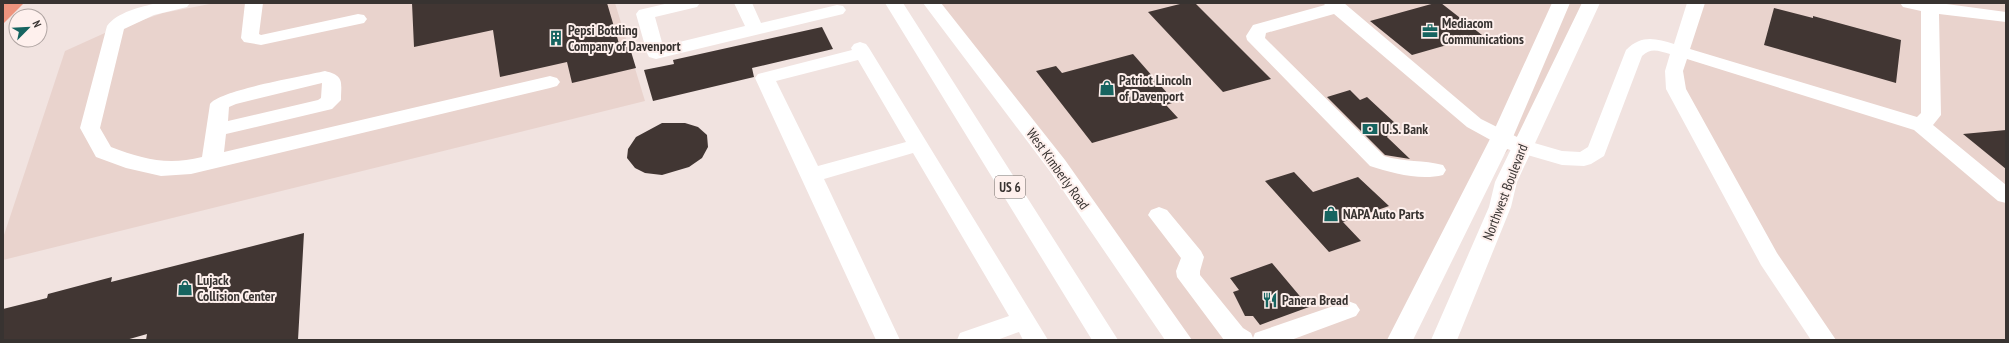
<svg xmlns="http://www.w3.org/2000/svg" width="2009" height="343" font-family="'PT Sans Narrow',sans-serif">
<rect width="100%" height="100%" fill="#f1e3e0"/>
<path fill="#e9d3cd" d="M215,3H615L645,101L3,260V238L65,51L107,32L163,13Z
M932,3H1582L1562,48L1514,144L1478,183L1400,340H1179Z
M1696,3H2006V340H1824L1682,100L1680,50Z"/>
<path fill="#ee947e" d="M3,3H24L3,24Z"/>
<path fill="#413633" d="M412,3H607L620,47L629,45L636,68L572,83L567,62L500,77L493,30L414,47Z
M1184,3H1195L1271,79L1223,92L1148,12Z
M1435,3H1441L1482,35L1412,55L1370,21Z
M1774,8L1813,18V16L1901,40L1896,83L1764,45Z
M822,27L833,49L752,68L754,77L653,101L644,70L674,64L673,60Z
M1133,54L1175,102L1166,105L1178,118L1092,143L1036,71L1056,66L1062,73Z
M1350,90L1360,100L1367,97L1395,123L1387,137L1410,159L1385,155L1327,97Z
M662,123H685L698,127L707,135L708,147L702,158L689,167L662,175L645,173L635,168L627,158L628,149L636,137Z
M2006,130V169L1963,134Z
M1294,172L1313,192L1358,177L1389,206L1343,222L1361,241L1329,252L1265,181Z
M304,233L298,340H146L147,334L126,340H3V309L47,298L48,294L112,277L111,282Z
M1272,263L1309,307L1260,325L1253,316H1245L1233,292L1239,290L1230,278Z"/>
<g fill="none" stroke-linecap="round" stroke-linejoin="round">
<path fill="#fff" fill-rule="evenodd" d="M157,3H190L187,7L154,15L124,29L100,128L111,147C143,159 167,166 202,157L210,104C219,90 305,76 325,71C345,76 341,82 341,100L332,109L226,134L224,152L550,76L557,78L560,82L557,86L550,88L191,174L161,176L126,168L96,157L80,128L107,26C117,12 141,7 157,3ZM322,83L321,98L318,100L228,121L229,107L236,104Z
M245,3H263L259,34L261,35L358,14L364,15L367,19L364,23L261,45L244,42L241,38Z
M669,3H700L697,7L655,17L663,46L745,26L734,3H752L761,23L837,5L843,6L846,10L843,14L656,59L649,57L647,53L636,14L639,10Z
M1323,3H1344L1481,119L1521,139L1562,151L1580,152L1588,147L1626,50C1641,35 1655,38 1674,44L1687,3H1705L1690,49L1917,117L1921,113V11L1903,7L1900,3H1939L2006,12V22L1939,14L1941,115L1933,125L2006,185V203L1998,201L1914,130L1687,59L1683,71L1686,89L1777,253L1836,340H1811L1761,265L1666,89L1665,71L1670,54C1659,51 1651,47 1642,56L1604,156L1591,164L1584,166L1562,165L1507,149L1467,127L1334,14L1266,33L1265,38L1384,156C1404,162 1424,160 1443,165L1446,170L1443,175C1420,181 1392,173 1370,166L1247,40L1246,36L1253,25L1325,5Z
M860,42L866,44L869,48L1048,340H1023L1019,332L997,340H957L960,333L1009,316L913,153L824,179L900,340H876L755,78L758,74L852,50L851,48L854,44ZM858,60L906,142L818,166L776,81Z
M1159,207L1167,210L1201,251L1204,257L1200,271V275L1243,328L1251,333L1253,338L1255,333L1348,301L1356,304L1360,310L1356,316L1291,340H1224L1177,277L1176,271L1181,258L1148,215L1151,210Z"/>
<path fill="#fff" fill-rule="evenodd" d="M885,3H903L1118,340H1092Z
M923,3H941L1065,160L1192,340H1165L1049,170Z
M1552,3H1570L1513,137L1413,340H1387L1491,137Z
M1582,3H1600L1517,182L1511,207L1457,340H1431L1489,207L1495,182Z"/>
</g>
<defs>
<symbol id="office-bare" viewBox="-9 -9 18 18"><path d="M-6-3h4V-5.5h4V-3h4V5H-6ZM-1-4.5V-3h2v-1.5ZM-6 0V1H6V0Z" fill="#166460" stroke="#fef0ed" stroke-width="2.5" paint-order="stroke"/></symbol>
<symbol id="building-bare" viewBox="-9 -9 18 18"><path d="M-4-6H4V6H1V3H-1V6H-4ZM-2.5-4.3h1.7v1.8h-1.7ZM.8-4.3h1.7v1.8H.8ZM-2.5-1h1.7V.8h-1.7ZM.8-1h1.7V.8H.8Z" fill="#166460" stroke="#fef0ed" stroke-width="2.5" paint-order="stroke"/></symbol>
<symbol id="shop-bare" viewBox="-9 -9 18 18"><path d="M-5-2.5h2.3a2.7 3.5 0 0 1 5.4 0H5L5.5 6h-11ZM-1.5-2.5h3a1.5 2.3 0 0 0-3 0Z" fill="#166460" stroke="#fef0ed" stroke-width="2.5" paint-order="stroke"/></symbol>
<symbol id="bank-bare" viewBox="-9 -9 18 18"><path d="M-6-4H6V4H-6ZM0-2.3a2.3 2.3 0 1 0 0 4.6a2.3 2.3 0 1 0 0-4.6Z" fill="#166460" stroke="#fef0ed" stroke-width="2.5" paint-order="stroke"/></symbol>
<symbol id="restaurant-bare" viewBox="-9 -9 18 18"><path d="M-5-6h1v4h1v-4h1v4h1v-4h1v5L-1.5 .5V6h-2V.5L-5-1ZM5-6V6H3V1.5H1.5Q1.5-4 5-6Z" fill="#166460" stroke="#fef0ed" stroke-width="2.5" paint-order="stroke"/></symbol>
</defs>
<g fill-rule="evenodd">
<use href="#office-bare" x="1419" y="20" width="22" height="22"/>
<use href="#building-bare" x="545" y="27" width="22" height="22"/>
<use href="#shop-bare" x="1096" y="77" width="22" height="22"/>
<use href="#bank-bare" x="1359" y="118" width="22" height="22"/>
<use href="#shop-bare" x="1320" y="203" width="22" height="22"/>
<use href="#shop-bare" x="174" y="277" width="22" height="22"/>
<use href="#restaurant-bare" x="1259" y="289" width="22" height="22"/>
</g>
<g text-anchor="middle" stroke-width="4" stroke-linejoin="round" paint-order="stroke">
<rect fill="#fef0ed" stroke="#736c69" stroke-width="1" x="995" y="176" width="30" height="22" rx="3"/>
<g font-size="13" font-weight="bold" fill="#383331">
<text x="1010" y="192">US 6</text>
</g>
<g font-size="14" font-weight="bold" fill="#383331" stroke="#fef0ed" text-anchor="start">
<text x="1442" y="28">Mediacom<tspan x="1442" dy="16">Communications</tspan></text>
<text x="568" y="35">Pepsi Bottling<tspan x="568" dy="16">Company of Davenport</tspan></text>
<text x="1119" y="85">Patriot Lincoln<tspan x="1119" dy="16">of Davenport</tspan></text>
<text x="1382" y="134">U.S. Bank</text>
<text x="1343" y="219">NAPA Auto Parts</text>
<text x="197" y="285">Lujack<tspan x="197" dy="16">Collision Center</tspan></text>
<text x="1282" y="305">Panera Bread</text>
</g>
<g font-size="14" fill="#383331" stroke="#fef0ed">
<text transform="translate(1058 169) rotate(54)" y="5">West Kimberly Road</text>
<text transform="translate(1505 192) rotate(-69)" y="5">Northwest Boulevard</text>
</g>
</g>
<rect width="2009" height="343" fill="none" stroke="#383331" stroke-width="8"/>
<g transform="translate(28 28) rotate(66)"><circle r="19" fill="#fef0ed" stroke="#afa4a2"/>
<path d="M0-3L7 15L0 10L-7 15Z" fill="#166460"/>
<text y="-6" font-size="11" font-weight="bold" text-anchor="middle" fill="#383331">N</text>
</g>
</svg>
